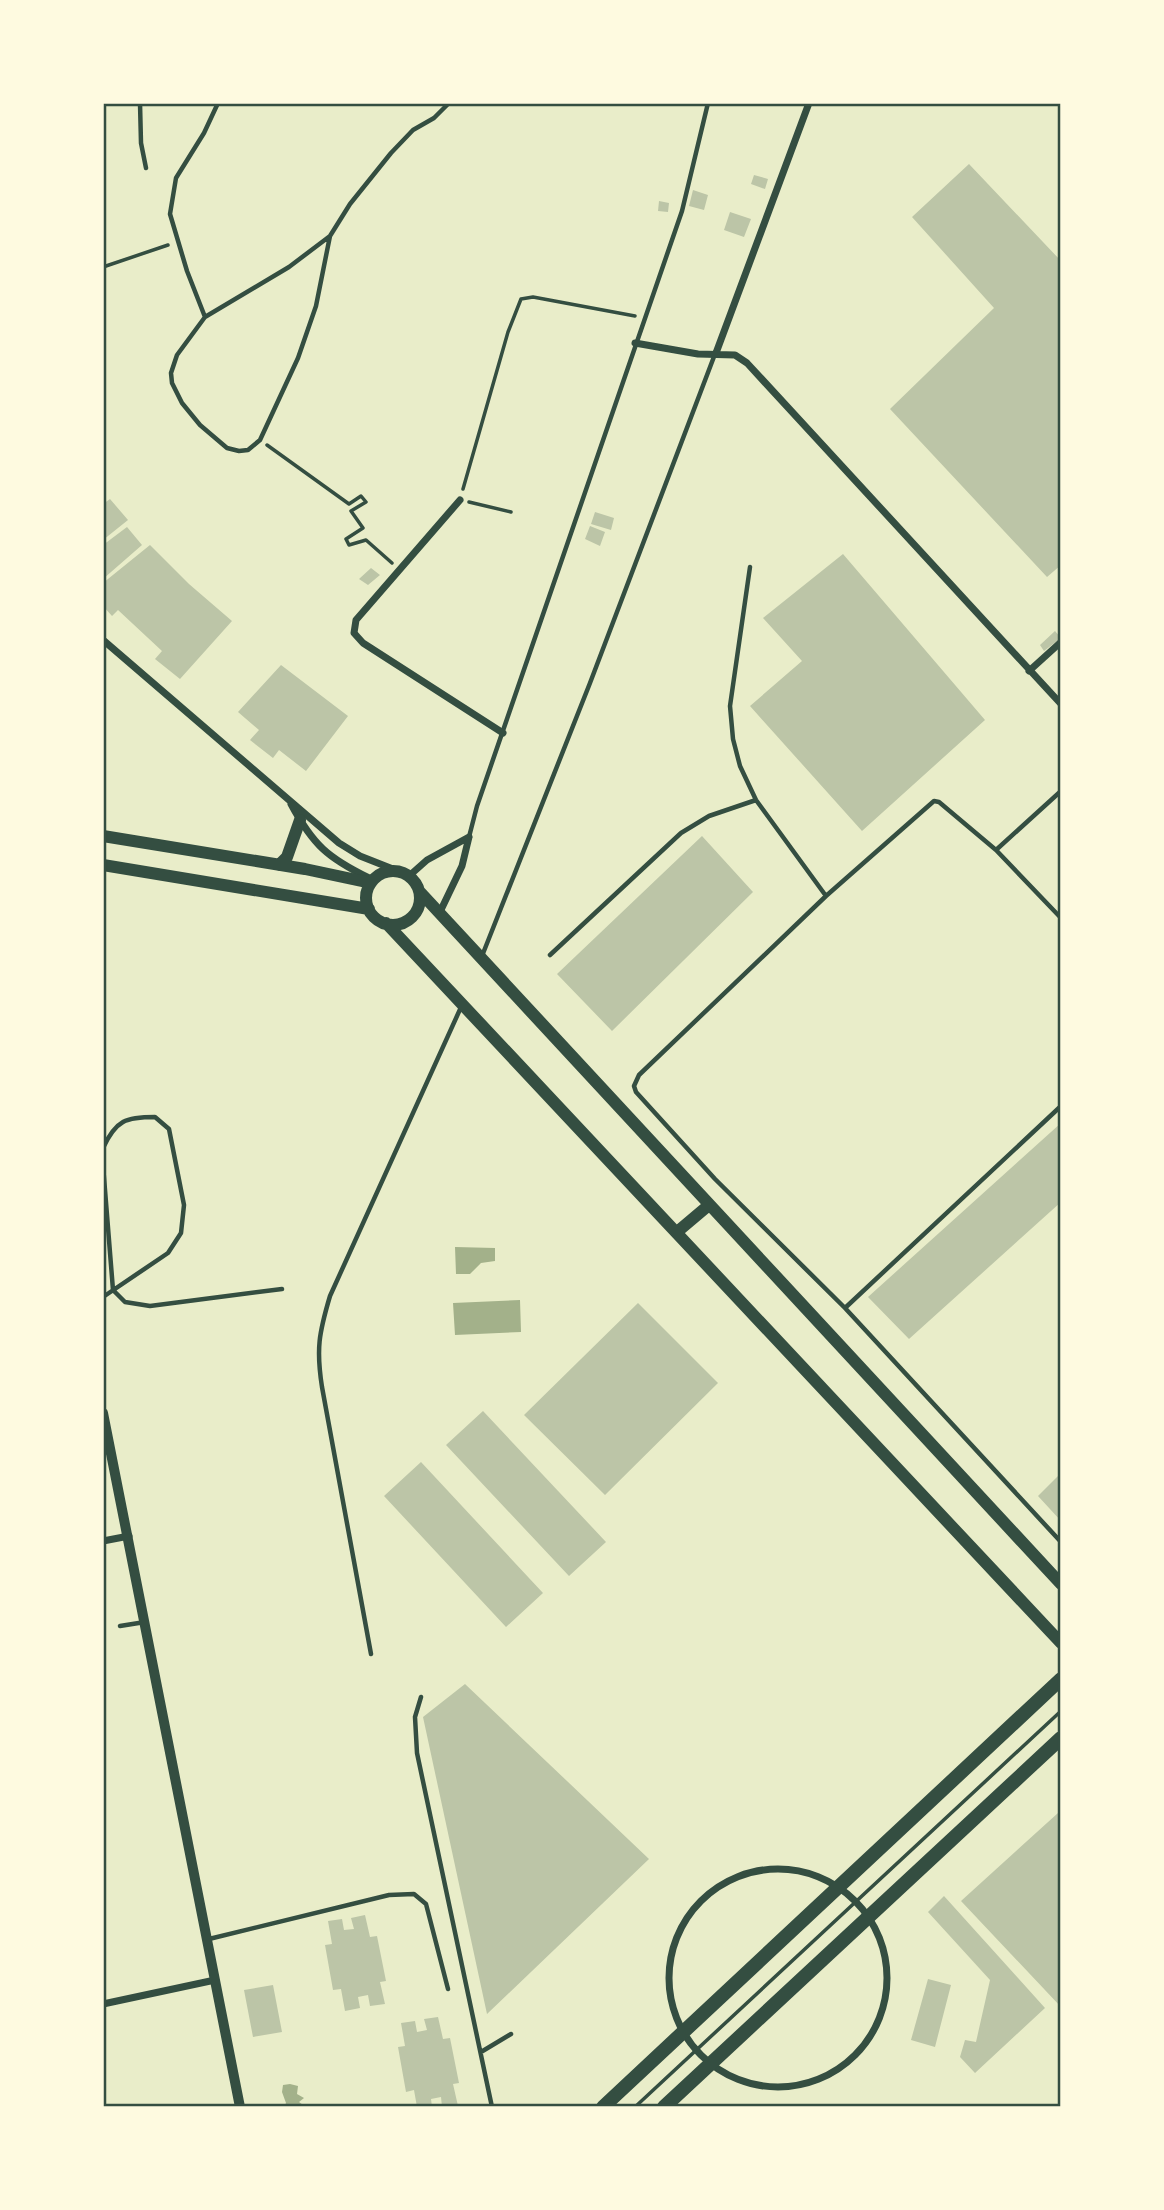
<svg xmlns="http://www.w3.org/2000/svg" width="1164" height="2210" font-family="'Alegreya Sans',sans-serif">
<rect width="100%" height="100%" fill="#e9edc9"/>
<path fill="#a3b18a" d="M455,1247L495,1248V1261L481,1263L470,1274H456Z
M520,1300L521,1332L455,1335L453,1303Z
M290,2084L298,2086L297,2094L304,2098L299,2102L306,2107H284L286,2103L282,2092L283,2085Z"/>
<path fill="#bcc5a7" d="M969,164L1061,261V565L1047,577L890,409L994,308L912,217Z
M754,175L768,179L765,189L751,184Z
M693,190L708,195L704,210L689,206Z
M659,201L669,203L668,212L658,211Z
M730,212L751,219L744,237L724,230Z
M110,499L128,520L103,540V504Z
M595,512L614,518L611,530L591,524Z
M590,526L605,532L600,546L585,539Z
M127,527L142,545L103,579V545Z
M150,545L189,584L232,621L180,679L155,659L162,651L118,610L112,616L103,606V583Z
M843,554L985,720L862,831L750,706L802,661L763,618Z
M371,568L380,575L368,585L359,579Z
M1055,631L1061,638L1044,651L1040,645Z
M281,665L348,716L306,771L279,750L273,758L250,740L259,730L238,712Z
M702,836L753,892L612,1031L557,974Z
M1061,1123V1202L909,1339L868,1297Z
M638,1303L718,1383L605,1495L524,1415Z
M483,1411L606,1542L569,1576L446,1445Z
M421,1462L543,1593L506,1627L384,1496Z
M1061,1473V1521L1038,1496Z
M465,1684L649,1859L487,2014L423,1717Z
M1058,1813L1061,1816V2007L961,1901Z
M944,1896L1045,2008L975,2073L960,2057L965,2040L976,2042L990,1980L928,1912Z
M365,1915L370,1937L377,1936L386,1981L380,1982L385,2004L370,2006L368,1995L358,1997L360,2008L345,2011L341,1989L333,1990L325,1945L332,1944L328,1921L342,1919L344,1930L354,1929L351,1918Z
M928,1979L951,1985L935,2047L911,2040Z
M273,1985L282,2032L253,2037L244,1990Z
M438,2017L443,2039L450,2038L459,2083L453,2084L458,2106L442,2107L441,2097L431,2099L432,2107H417L414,2090L406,2092L398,2047L405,2046L401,2023L415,2021L417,2032L427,2030L424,2019Z"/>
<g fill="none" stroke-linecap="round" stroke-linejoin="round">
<path stroke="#344e41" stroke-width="3.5" d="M103,267L168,245
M267,445L349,504L361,496L366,502L351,511L363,528L346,539L349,545L366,540L392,563
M463,489L508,332L521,299L533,297L635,316
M469,502L511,512
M635,2107L1061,1711"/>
<path stroke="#344e41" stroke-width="4.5" d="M140,103L141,143L146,168
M330,236L289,267L205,317L177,355L171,373L172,383L182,403L200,425L227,448L239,451L248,450L260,440L298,358L316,306L330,236L350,204L391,153L413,130L434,118L449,103
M205,317L187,271L170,214L176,178L204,133L218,103
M750,567L730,706L733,739L740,766L756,800L826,896
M469,837L477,806L682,211L708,103
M996,850L1061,791
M1061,918L996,850L939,802L934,801L826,896L639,1075L634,1086L636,1092L715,1179L845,1308L1061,1542
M550,955L681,833L709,816L756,800
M482,956L590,683L715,354
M103,1148C116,1120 126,1117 155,1117L169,1129L184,1205L181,1233L168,1253L103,1297
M103,1165L113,1290L125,1302L150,1306L282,1289
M845,1308L1061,1106
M120,1626L145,1622
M371,1654L322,1387C316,1349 319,1333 330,1296L462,1005
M421,1697L415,1717L417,1753L492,2107
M209,1939L389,1895L414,1894L426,1904L448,1989
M481,2052L511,2034"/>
<path stroke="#344e41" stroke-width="7" d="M635,343L698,354L735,355L747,363L1061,704
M716,353L809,103
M460,500L356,620L354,633L363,643L503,733
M103,640L339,843L360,856L398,871
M1029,671L1061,642
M291,804C313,845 328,858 369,878
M409,876L427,860L469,837
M439,914L462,866L469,837
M103,1541L129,1536
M669 1978a109 109 0 1 1 218 0a109 109 0 1 1-218 0Z
M103,2004L215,1980"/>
<path stroke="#344e41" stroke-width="10" d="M103,1413L240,2107"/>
<path stroke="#344e41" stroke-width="12" d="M103,836L305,869L371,883
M103,865L369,909
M279,865L287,857L300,820
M366 898a27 27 0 1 1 54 0a27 27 0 1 1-54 0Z
M420,892L1061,1584
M386,923L1061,1643
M677,1232L709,1205"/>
<path stroke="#344e41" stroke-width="14" d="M603,2107L1061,1679
M664,2107L1061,1738"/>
</g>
<rect width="1164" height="2210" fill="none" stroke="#fefae0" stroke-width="210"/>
<rect x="105" y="105" width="954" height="2000" fill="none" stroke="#344e41" stroke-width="2.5"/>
</svg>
